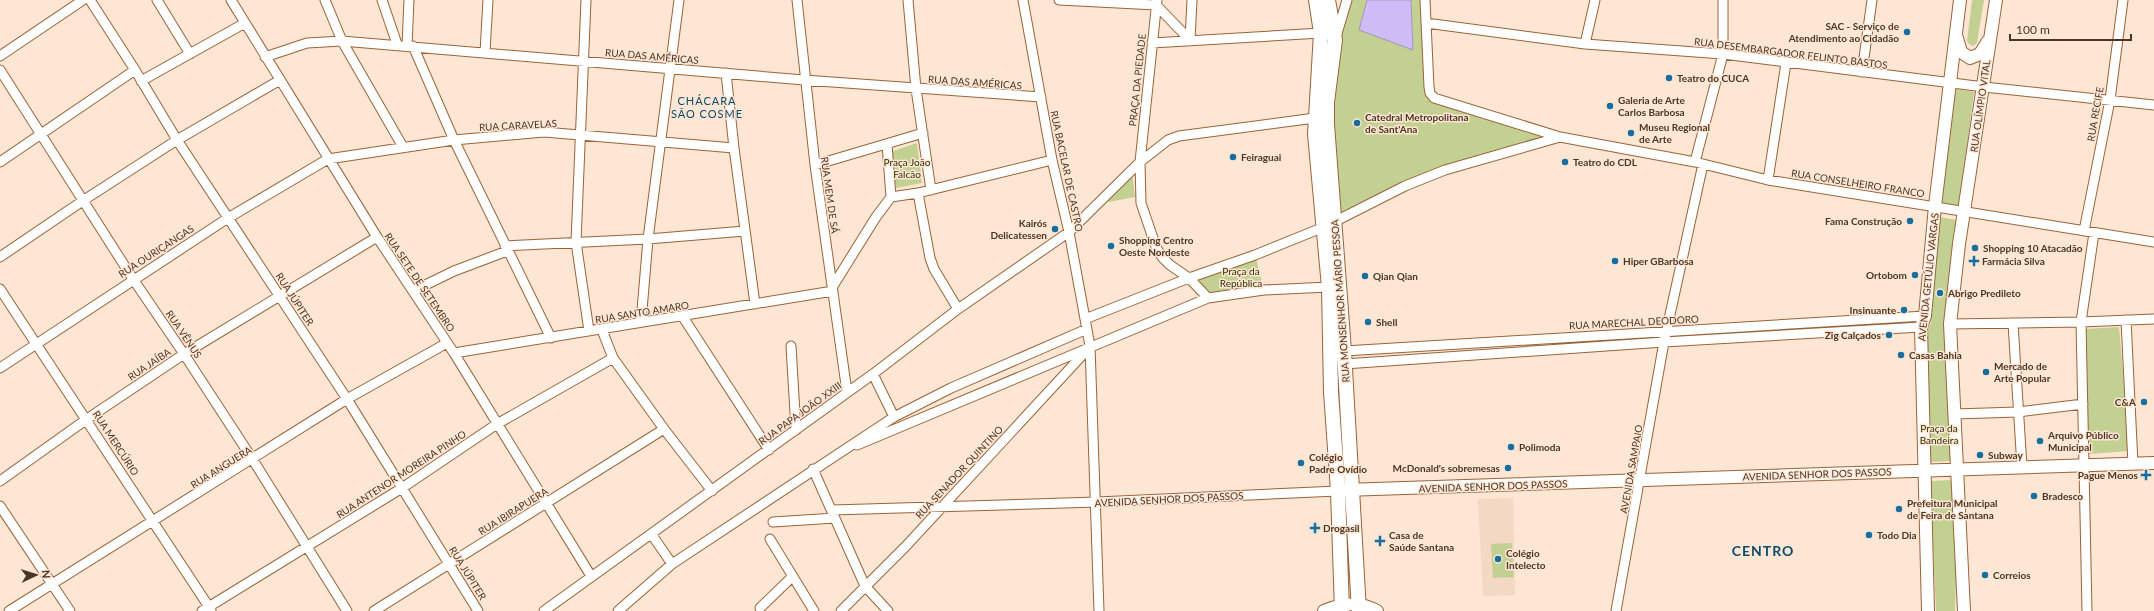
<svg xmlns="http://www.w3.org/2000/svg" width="2154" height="611" font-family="Lato,sans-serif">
<rect width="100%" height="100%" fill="#fee6d4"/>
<path fill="#f3d8c4" d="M1513,498L1515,595L1483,596L1478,499Z"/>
<path fill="#c2d091" d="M1349,0H1423L1430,93L1559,137L1403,185L1338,213L1330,103L1337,41Z
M1972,0H1984L1977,43L1973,46L1970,45L1967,41Z
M1956,89L1974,92L1959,206L1939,203Z
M917,143L922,183L896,188L890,152Z
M1132,172L1135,197L1103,203Z
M1939,217L1957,220C1940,301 1947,379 1951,461L1929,462L1924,332L1931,324Z
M1255,255L1264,290L1208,298L1189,278Z
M2119,327L2130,451L2088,454L2085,329Z
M1952,480L1956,571L1955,611H1936L1930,481Z
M1512,543L1514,577L1493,578L1491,544Z"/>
<path fill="#cebcf7" stroke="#a794b7" d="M1367,0H1411L1413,50L1359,30Z"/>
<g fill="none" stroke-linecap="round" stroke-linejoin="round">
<defs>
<path id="minor" d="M90,0L135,70L177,140L347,399L478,611
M157,0L190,54
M231,0L377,237L454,353L591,576
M325,0L342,41L403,147
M382,0L397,44
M586,0L576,242L589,331
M797,0L815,165L847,392
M908,0L916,89L931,190
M1023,0L1052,160L1069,232L1090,346L1099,611
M1059,0L1156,5L1190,40
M1157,0L1140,162L1141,203L1156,247L1162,257L1170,265L1189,278L1208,298
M1425,0L1429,87L1430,93L1434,98L1560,137L1695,162L1768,180L2154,242
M1426,23L1585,44L1723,54L1984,87L2154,105
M1336,37L1347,0
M1190,40L1192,0
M1152,43L1321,33
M1585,44L1595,0
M407,46L409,0
M413,46L454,140L551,338
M485,52L488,0
M0,56L83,0
M265,57L307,43L342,41L804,80L1041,97
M0,70L133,279L184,354L253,460L347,611
M1862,72L1872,0
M726,73L734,148L755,304
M141,81L245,23
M887,144L891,197
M0,162L135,70
M1695,162L1723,54V0
M815,165L923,133
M1768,180L1786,63
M918,193L930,258L934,269L958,309
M2084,231L2110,100L2123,0
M505,246L648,239L745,231
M0,257L84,200L177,140L280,80
M833,286L876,217L891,197L918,193L1052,160
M0,289L211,610
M413,291L454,271L507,251
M683,317L769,450
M1085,319L1189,278L1255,255L1324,227L1405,186L1445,170L1560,137
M2126,320L2133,464
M641,322L648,239L679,0
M2013,323L2022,467
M1950,324L2081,322L2154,319
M602,330L613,358L664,429L712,491
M791,346L796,430
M1344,351L1925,316
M454,353L833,291
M1344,364L1664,342L1921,327
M0,368L228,218L328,159L454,140L544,132L734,148
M873,374L894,417
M1954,414L2018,412L2083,404
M857,445L1208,298L1264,290L1329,287
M813,469L865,586L888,611
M0,481L87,419L184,354L377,237
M0,506L70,611
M832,510L1097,502L1338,491
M773,522L835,518
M652,535L672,564
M770,539L814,611
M760,608L792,577
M9,611L347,399L447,343
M202,611L402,488L497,424L613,358
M374,611L664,429
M544,611L873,374L958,309L1069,232L1140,162L1168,140L1179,136L1315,118
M618,611L672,564L894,417L951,388L1087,329
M841,611L906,546L1088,349
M1616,611L1664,342L1703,164
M2087,611L2081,322L2094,233"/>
<path id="major" d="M1957,38L1961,52L1970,58L1980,54L1988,41
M1344,490L2154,463
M1324,611C1342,603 1359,601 1377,611
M1928,611L1921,327L1925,316L1935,206L1960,0
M1964,611L1950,324L1959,244L1996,0"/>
<path id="highway" d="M1316,0L1321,33L1315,134L1329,287L1331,392L1338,491L1342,611
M1328,0L1335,40L1327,102V124L1344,351L1359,611"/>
</defs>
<use href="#minor" stroke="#996338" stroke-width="11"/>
<use href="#major" stroke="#996338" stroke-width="14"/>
<use href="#highway" stroke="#996338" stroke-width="16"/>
<use href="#minor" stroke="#fff" stroke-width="9"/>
<use href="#major" stroke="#fff" stroke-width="12"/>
<use href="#highway" stroke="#fff" stroke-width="14"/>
</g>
<g fill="#156f9e" stroke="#fee6d4" stroke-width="1.5">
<circle cx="1907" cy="32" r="4"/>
<circle cx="1669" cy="78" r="4"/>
<circle cx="1610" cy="106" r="4"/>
<circle cx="1357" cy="123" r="4"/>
<circle cx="1631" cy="133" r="4"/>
<circle cx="1233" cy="157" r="4"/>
<circle cx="1565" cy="162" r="4"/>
<circle cx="1910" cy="221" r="4"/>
<circle cx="1055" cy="229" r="4"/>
<circle cx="1111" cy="246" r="4"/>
<circle cx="1975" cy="248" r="4"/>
<circle cx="1615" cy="261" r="4"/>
<path d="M1972 255h4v4h4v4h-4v4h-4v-4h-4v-4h4z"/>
<circle cx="1915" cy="275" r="4"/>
<circle cx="1365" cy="276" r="4"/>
<circle cx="1940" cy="293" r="4"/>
<circle cx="1904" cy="310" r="4"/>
<circle cx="1368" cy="322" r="4"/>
<circle cx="1889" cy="335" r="4"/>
<circle cx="1901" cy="355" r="4"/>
<circle cx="1986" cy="372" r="4"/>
<circle cx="2144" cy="402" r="4"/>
<circle cx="2040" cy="441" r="4"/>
<circle cx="1511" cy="447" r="4"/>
<circle cx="1980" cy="455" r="4"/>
<circle cx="1301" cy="463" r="4"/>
<circle cx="1508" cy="468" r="4"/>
<path d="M2144 469h4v4h4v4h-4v4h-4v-4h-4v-4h4z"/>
<circle cx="2034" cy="496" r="4"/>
<circle cx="1899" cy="509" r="4"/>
<path d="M1313 522h4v4h4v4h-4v4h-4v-4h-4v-4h4z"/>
<circle cx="1869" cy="535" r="4"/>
<path d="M1378 535h4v4h4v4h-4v4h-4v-4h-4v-4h4z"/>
<circle cx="1498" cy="559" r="4"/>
<circle cx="1985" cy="575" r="4"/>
</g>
<g text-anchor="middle" stroke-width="3" stroke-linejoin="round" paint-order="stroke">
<g font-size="10" font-weight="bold" fill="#4c3522" stroke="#fee6d4" text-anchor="start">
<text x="1899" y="30" text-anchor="end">SAC - Serviço de<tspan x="1899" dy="12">Atendimento ao Cidadão</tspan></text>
<text x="1677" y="82">Teatro do CUCA</text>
<text x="1618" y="104">Galeria de Arte<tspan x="1618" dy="12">Carlos Barbosa</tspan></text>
<text x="1365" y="121">Catedral Metropolitana<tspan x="1365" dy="12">de Sant'Ana</tspan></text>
<text x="1639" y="131">Museu Regional<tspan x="1639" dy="12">de Arte</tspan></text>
<text x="1241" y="161">Feiraguai</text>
<text x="1573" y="166">Teatro do CDL</text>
<text x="1902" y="225" text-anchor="end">Fama Construção</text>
<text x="1047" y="227" text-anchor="end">Kairós<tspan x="1047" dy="12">Delicatessen</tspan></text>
<text x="1119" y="244">Shopping Centro<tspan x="1119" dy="12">Oeste Nordeste</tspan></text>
<text x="1983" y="252">Shopping 10 Atacadão</text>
<text x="1623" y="265">Hiper GBarbosa</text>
<text x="1982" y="265">Farmácia Silva</text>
<text x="1907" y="279" text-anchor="end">Ortobom</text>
<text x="1373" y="280">Qian Qian</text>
<text x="1948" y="297">Abrigo Predileto</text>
<text x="1896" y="314" text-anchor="end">Insinuante</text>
<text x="1376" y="326">Shell</text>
<text x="1881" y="339" text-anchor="end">Zig Calçados</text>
<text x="1909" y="359">Casas Bahia</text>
<text x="1994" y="370">Mercado de<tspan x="1994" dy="12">Arte Popular</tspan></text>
<text x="2136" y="406" text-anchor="end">C&amp;A</text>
<text x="2048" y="439">Arquivo Público<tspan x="2048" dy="12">Municipal</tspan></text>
<text x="1519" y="451">Polimoda</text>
<text x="1988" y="459">Subway</text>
<text x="1309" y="461">Colégio<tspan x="1309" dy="12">Padre Ovídio</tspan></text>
<text x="1500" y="472" text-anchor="end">McDonald's sobremesas</text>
<text x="2138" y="479" text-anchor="end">Pague Menos</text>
<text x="2042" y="500">Bradesco</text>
<text x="1907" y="507">Prefeitura Municipal<tspan x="1907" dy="12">de Feira de Santana</tspan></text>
<text x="1323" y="532">Drogasil</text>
<text x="1389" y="539">Casa de<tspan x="1389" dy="12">Saúde Santana</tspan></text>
<text x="1877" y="539">Todo Dia</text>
<text x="1506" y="557">Colégio<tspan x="1506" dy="12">Intelecto</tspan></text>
<text x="1993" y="579">Correios</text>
</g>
<g font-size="10" fill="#4c3522" stroke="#fee6d4">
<text transform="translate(1791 53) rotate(7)" y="4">RUA DESEMBARGADOR FELINTO BASTOS</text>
<text transform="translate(652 56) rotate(5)" y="4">RUA DAS AMÉRICAS</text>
<text transform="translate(1137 80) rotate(-84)" y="4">PRAÇA DA PIEDADE</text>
<text transform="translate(975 82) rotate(4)" y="4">RUA DAS AMÉRICAS</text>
<text transform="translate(1980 106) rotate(-82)" y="4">RUA OLÍMPIO VITAL</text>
<text transform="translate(2095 114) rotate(-80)" y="4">RUA RECIFE</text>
<text transform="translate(518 125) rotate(-3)" y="4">RUA CARAVELAS</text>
<text transform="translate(1067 171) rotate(78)" y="4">RUA BACELAR DE CASTRO</text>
<text transform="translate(1858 183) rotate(9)" y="4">RUA CONSELHEIRO FRANCO</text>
<text transform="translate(830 195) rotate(82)" y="4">RUA MEM DE SÁ</text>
<text transform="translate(156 251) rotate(-33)" y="4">RUA OURIÇANGAS</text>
<text transform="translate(1928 277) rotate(-84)" y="4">AVENIDA GETÚLIO VARGAS</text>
<text transform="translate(420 282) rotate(56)" y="4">RUA SETE DE SETEMBRO</text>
<text transform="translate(295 299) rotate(57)" y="4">RUA JÚPITER</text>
<text transform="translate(1340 301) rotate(-94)" y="4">RUA MONSENHOR MÁRIO PESSOA</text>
<text transform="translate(642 312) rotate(-9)" y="4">RUA SANTO AMARO</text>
<text transform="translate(1634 322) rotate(-3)" y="4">RUA MARECHAL DEODORO</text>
<text transform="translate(184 334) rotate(56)" y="4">RUA VÊNUS</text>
<text transform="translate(149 364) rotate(-34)" y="4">RUA JAÍBA</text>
<text transform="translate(800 413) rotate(-36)" y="4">RUA PAPA JOÃO XXIII</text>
<text transform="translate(116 443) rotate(57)" y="4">RUA MERCÚRIO</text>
<text transform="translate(221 467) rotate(-32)" y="4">RUA ANGUERA</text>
<text transform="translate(1631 469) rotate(-80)" y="4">AVENIDA SAMPAIO</text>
<text transform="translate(959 472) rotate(-47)" y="4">RUA SENADOR QUINTINO</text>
<text transform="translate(401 474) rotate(-33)" y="4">RUA ANTENOR MOREIRA PINHO</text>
<text transform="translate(1817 474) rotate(-2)" y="4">AVENIDA SENHOR DOS PASSOS</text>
<text transform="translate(1493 486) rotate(-2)" y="4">AVENIDA SENHOR DOS PASSOS</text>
<text transform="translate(1169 499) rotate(-3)" y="4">AVENIDA SENHOR DOS PASSOS</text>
<text transform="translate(513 511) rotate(-32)" y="4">RUA IBIRAPUERA</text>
<text transform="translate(468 573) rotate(58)" y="4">RUA JÚPITER</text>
</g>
<g font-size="10" fill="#2a3202" stroke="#fee6d4">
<text x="907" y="166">Praça João<tspan x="907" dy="12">Falcão</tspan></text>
<text x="1241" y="275">Praça da<tspan x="1241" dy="12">República</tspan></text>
<text x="1939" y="432">Praça da<tspan x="1939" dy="12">Bandeira</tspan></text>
</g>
<g font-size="11" letter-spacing="1" fill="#0e4a6b" stroke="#fee6d4">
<text x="707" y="105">CHÁCARA<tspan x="707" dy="13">SÃO COSME</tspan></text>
</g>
<g font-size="14" font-weight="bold" letter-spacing="1" fill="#0e4a6b" stroke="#fee6d4">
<text x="1763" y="556">CENTRO</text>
</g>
</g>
<g transform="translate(36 575) rotate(86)" stroke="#fee6d4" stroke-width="3" paint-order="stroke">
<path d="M0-3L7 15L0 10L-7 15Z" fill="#4c3522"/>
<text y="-6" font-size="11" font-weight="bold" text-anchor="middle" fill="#4c3522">N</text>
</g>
<path d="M2010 34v6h121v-6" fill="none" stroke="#4c3522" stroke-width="2"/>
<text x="2016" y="34" font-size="12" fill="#4c3522" stroke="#fee6d4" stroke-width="3" paint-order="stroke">100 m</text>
</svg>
